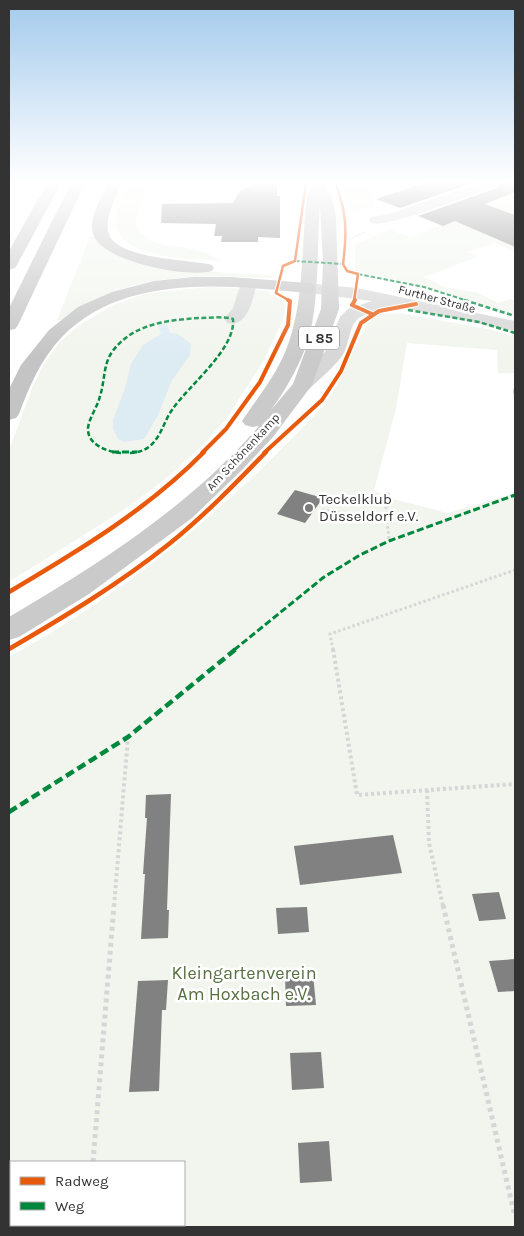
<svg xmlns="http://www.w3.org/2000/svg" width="524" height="1236" font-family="Karla,sans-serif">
<rect width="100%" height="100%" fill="#fff"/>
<path fill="#f1f5ed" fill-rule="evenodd" d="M127,183H150L147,196L144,197L136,223C144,250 180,244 201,251C208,254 215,258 222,261C196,259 120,260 116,224C115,211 123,195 127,183Z
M336,183H365L370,186L375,207L354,212L341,196Z
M497,189L515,196V252L494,243L467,252L478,257L424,277L447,288L476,292L498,303L511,299L515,301V315L424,286L355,271V245L359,243L390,229L410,238L450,221Z
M90,237H94C118,272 232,273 273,275L272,278C213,276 154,272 99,298C86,303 75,313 63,320H57Z
M211,287L269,291V294L281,298L286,303L283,320L264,360L227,418L203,445L164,480L125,509L9,582V450L33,386L44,364L59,343L78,326L111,306L141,295L157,292Z
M400,313L493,330L515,337L514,373H498L497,350L407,343L396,409L374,490L385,497L448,513L515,493V1227H9V657C128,592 231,505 324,405C342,386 360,323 377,315C384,313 393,314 400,313ZM11,1162H184V1225H11Z"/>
<path fill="#ddebf3" d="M167,324L170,333L178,334L191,344L190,355L172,380L158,415L144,439L124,442L118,439L113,429V420L125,388L131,364L143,345L161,334L158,325Z"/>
<path fill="#818181" d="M424,183H473L400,208L376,199Z
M500,183H515V192L485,204L515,215V247L455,221L443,226L418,216L497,188Z
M252,184H277V196H280V238L258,237V242H221L222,236H214L216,224L161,223L162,204L233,203L239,192Z
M295,490L323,498L305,523L277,514Z
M171,794L167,910H169L168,938L141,939L145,874H143L147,818H145L146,795Z
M393,835L402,873L300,885L294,846Z
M499,892L506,919L479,921L472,894Z
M307,907L309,932L278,934L276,908Z
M515,959V991L498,992L489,961Z
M313,974L316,1005L286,1006L285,975Z
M168,980L166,1010H162L159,1091L129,1092L138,981Z
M321,1052L324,1088L292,1090L290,1053Z
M329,1141L332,1181L300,1183L298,1143Z"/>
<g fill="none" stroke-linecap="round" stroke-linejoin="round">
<path stroke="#d6d6d6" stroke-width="2" stroke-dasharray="1 1" stroke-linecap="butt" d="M350,239L365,232"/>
<path stroke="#d6d6d6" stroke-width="3" stroke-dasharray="2.5 2.5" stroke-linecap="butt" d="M389,493L385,497L389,541
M322,510L376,519H387
M333,650L330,634L515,570"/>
<path stroke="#d6d6d6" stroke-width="4" stroke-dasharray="3 3" stroke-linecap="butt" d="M333,649L357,795L515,784
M427,790L429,843L443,906
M114,906L128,737"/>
<path stroke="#d6d6d6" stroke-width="5" stroke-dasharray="4 4" stroke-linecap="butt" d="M443,905L515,1217
M93,1162L114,905
M87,1227L88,1225"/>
<path fill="#d7d7d7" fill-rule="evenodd" d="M479,183H498L496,186C472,194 391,228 371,223L369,220L371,217L389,214Z
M249,278L255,280L257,283C253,298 248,328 227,323L224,319L233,308L241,283L243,280Z
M307,283L357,288L515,321V331L399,307C389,314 371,309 359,318C348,326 350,345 342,356C333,368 320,379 309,389L302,391L295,389L292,385L325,352L340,317L348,309L372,301L301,292L299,288L301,284Z"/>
<path fill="#cacaca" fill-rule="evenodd" d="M319,183L324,184L332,195L336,217L339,309L312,385L273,437L241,471L192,518L89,594L19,637L9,640V617C99,564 190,506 259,426L252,427L245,425L242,421C258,397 275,377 286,350C305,302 301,245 307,195L314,184ZM320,205L323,263L321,309L293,384L271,410C289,385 306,355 312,324C319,285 317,244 320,205Z"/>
<path fill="#c4c4c4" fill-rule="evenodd" d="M47,183H61L17,265L15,268L9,270V251Z
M71,183H85L18,325L15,329L9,330V308Z
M108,183H122C116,197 105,216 108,231C113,260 190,259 212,265L214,268L212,271C187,278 102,262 93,234C88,219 102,196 108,183Z
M193,277H232L307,283L313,284L315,288L313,292L307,293C227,285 123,273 61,338C41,359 29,387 19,414L16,418L9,420V389L21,365L49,330L78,307L112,292L154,281Z"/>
<path stroke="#00873e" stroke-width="2" stroke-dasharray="4.5 2" stroke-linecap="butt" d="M295,261L343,264
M358,274L424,287L468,301"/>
<path stroke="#00873e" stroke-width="2.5" stroke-dasharray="5 2.5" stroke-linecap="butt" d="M464,300L515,316
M408,310L479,322L515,333
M515,389V397
M121,453C108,452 87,445 88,428C89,418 98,406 100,396C105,381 103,365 112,352C132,324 167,320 199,318C210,318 222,316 233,319C236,349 188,386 172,410C164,421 161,437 150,446C144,451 136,453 129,453"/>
<path stroke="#00873e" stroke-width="3" stroke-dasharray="7 3" stroke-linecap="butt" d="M112,452H137
M234,650L324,577L360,555L389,541L515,495"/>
<path stroke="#00873e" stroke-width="4.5" stroke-dasharray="9 4.5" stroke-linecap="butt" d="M9,812L128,737L236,649"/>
<defs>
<path id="cycleway-far2" d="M335,183C347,210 347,235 343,264
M295,261L306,183
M343,264L347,271L358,274L354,301
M290,301L276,293L283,266L295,261"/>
<path id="cycleway-far1" d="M355,300L352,305L372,314
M202,453L226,429L260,382L288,325L290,301L288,300
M264,453L322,400L341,371L361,323L379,311L416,304"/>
<path id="cycleway" d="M9,592C78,551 147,510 204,452
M9,649C64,617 119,584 169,544C204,516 235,484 266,452"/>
</defs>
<use href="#cycleway-far2" stroke="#fff" stroke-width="4.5"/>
<use href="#cycleway-far1" stroke="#fff" stroke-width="6"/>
<use href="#cycleway" stroke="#fff" stroke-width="8"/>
<use href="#cycleway-far2" stroke="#e8590c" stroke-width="2.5"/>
<use href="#cycleway-far1" stroke="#e8590c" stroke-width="4"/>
<use href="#cycleway" stroke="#e8590c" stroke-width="4.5"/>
</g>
<linearGradient id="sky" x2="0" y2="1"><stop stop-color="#a3caec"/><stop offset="0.51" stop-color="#fff"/><stop offset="1" stop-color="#fff" stop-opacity="0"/></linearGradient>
<rect width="524" height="356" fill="url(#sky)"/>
<circle fill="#7a7a7a" stroke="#fff" stroke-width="2" cx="309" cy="508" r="5"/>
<g text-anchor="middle" stroke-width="5" stroke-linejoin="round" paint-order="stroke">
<g font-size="12" fill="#333" stroke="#fff">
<text transform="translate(437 299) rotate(15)" y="4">Further Straße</text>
<text transform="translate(243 452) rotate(-47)" y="4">Am Schönenkamp</text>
</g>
<rect fill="#fff" stroke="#707070" stroke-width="1" x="299" y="326.5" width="40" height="23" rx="4"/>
<g font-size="14" font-weight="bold" fill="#333">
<text x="319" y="343">L 85</text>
</g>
<g font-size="15" fill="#333" stroke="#fff" text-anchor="start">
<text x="319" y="504">Teckelklub<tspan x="319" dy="17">Düsseldorf e.V.</tspan></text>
</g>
<g font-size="18" fill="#56703f" stroke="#fff">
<text x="244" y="979">Kleingartenverein<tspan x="244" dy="21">Am Hoxbach e.V.</tspan></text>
</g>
</g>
<rect width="524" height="1236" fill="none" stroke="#333333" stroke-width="20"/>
<rect x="10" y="1161" width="175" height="65" fill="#ffffff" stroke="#adadad"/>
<rect x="20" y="1177" width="25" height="8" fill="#e8590c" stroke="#adadad"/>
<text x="55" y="1186" font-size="15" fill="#333333">Radweg</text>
<rect x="20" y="1202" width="25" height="8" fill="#00873e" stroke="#adadad"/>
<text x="55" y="1211" font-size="15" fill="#333333">Weg</text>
</svg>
